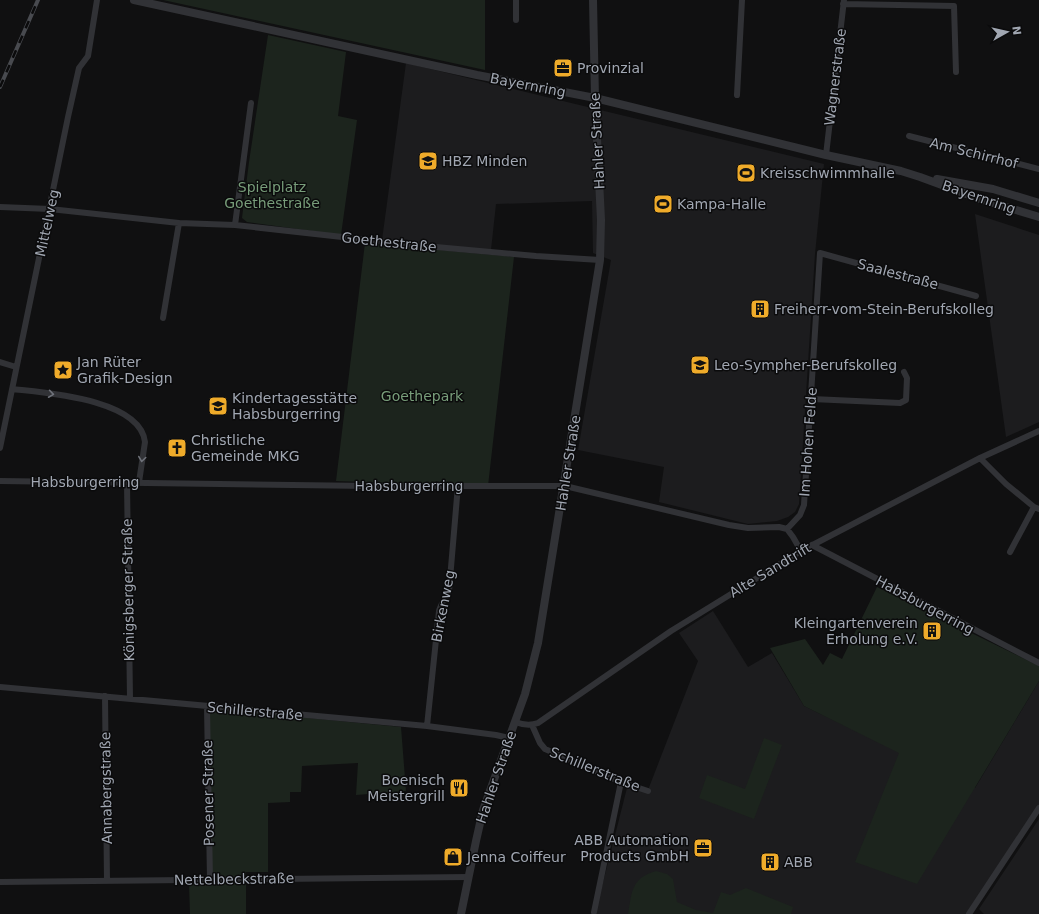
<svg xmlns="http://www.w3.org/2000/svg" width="1039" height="914" font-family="'DejaVu Sans',sans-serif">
<rect width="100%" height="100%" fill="#101011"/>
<path fill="#1c1c1e" d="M406,63L824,164L815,254L799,504L795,512L788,517L777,521L748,524L659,502L664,467L578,450L611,260L593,253L592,201L496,204L491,250L382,240Z
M975,214L1039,235V422L1006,437Z
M713,611L748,667L772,653L804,706L975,788L1039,681V805L967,914H595L628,784L648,790L698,661L679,633Z
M1039,819V914H984L979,909Z"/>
<path fill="#1c241d" d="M163,0H485V70Z
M268,35L346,52L338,116L357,120L341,235L247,222L242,218L249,162Z
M365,243L514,257L488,486L336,481Z
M877,587L1039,666V681L917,884L855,862L899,753L804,706L770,648L805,639L823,665L830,653L842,659Z
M214,709L401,727L406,791L356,795L358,763L302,766L301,792H290V802L268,803V872H246V914H190L189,884L212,883L209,712Z
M764,738L782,745L754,819L699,798L707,775L745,789Z
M656,871L667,874L673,879L677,902L696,910L713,913L721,892L730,895L746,888L793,907L791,914H628C632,892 631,878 656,871Z"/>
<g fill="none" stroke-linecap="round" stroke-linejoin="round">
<path stroke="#313236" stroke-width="6" d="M516,0V20
M843,4L954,6L956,72
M737,95L742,0
M909,136L1039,169
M826,155L844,0
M0,207L50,209L179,223L235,225L414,245L536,256L600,260
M235,225L251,103
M163,318L179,223
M0,362L16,367
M12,389C46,393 140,399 145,442L139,482
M812,399L900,403L906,400L907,378L904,372
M0,448L68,117L79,68L88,56L97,0
M980,458L1006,484L1034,507L1039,509
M0,481L370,486H565L729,525L748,528L779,527L787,529L793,537L801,551
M127,483L130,698
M787,529L800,515L804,505L820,253L976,296
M812,545L1039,663
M1010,552L1034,507
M0,687L427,726L496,735L509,738
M105,696L107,881
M207,707L210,880
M515,722C523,725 530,726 538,723L671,631L801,551L980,458L1039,431
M532,725L540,743L545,749L621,782L648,791
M427,726L439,611C441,603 446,598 449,591L458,485
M0,882L469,877
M594,912L621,782
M969,914L1039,808"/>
<path stroke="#313236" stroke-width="8" d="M134,0L477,75L595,98L826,155L901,171L920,177L980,199L1039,217
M937,179L993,189L1039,203
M461,914L476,841L483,810L525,694L538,643L600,260L601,220L595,98L593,0"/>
<defs>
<path id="rail" d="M0,87L38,0"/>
</defs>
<use href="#rail" stroke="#484a4f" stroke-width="4"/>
<use href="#rail" stroke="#0b0b0c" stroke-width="2.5" stroke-dasharray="8" stroke-linecap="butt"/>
</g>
<defs><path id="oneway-chevron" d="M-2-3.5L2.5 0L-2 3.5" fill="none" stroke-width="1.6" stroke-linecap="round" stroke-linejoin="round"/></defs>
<g stroke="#6f727a">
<use href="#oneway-chevron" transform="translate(51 394) rotate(8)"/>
<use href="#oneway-chevron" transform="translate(142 459) rotate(98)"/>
</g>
<defs>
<symbol id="office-square" viewBox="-11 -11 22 22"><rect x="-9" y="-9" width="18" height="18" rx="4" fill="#efab2a" stroke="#0b0b0c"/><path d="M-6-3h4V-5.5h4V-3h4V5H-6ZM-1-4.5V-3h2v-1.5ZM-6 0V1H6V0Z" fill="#111"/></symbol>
<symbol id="school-square" viewBox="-11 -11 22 22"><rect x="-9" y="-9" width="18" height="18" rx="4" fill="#efab2a" stroke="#0b0b0c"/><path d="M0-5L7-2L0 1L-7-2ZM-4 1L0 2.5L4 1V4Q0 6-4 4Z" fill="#111"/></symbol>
<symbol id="stadium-square" viewBox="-11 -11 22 22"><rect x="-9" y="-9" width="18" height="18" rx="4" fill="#efab2a" stroke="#0b0b0c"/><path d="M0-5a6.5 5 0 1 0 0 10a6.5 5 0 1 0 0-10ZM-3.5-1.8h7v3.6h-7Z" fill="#111"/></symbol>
<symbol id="building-square" viewBox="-11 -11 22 22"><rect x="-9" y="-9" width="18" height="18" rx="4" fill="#efab2a" stroke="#0b0b0c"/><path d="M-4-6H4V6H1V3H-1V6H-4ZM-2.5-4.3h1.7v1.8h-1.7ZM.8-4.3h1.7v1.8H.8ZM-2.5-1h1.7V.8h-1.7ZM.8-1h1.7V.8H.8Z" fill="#111"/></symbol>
<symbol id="sight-square" viewBox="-11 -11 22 22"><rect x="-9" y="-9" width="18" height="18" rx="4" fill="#efab2a" stroke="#0b0b0c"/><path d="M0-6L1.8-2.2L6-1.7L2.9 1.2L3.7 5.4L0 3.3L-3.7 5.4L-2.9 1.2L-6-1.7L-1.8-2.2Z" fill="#111"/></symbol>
<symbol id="church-square" viewBox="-11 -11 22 22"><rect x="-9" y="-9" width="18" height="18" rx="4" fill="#efab2a" stroke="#0b0b0c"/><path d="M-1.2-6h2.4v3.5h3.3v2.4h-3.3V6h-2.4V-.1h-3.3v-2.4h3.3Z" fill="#111"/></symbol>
<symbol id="restaurant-square" viewBox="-11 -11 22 22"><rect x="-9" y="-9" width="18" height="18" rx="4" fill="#efab2a" stroke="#0b0b0c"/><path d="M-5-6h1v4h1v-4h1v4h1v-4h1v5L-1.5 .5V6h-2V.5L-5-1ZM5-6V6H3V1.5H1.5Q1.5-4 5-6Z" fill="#111"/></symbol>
<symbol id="shop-square" viewBox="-11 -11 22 22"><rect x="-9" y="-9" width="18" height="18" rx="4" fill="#efab2a" stroke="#0b0b0c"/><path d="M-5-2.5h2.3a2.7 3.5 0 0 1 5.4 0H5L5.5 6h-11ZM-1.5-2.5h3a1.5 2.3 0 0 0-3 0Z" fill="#111"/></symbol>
</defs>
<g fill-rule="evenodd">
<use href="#office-square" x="552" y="57" width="22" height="22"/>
<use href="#school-square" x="417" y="150" width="22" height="22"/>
<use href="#stadium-square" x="735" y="162" width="22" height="22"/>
<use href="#stadium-square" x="652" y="193" width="22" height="22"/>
<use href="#building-square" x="749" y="298" width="22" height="22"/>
<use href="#school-square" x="689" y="354" width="22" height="22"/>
<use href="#sight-square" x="52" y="359" width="22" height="22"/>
<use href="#school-square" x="207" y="395" width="22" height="22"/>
<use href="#church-square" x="166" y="437" width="22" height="22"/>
<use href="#building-square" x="921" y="620" width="22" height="22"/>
<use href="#restaurant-square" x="448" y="777" width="22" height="22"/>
<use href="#office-square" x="692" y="837" width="22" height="22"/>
<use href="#shop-square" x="442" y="846" width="22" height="22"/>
<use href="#building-square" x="759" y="851" width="22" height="22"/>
</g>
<g text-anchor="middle" stroke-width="3" stroke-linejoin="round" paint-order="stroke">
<g font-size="14" fill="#a1a7b2" stroke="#0b0b0c" text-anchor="start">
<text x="577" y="73">Provinzial</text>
<text x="442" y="166">HBZ Minden</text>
<text x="760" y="178">Kreisschwimmhalle</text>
<text x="677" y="209">Kampa-Halle</text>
<text x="774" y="314">Freiherr-vom-Stein-Berufskolleg</text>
<text x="77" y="367">Jan Rüter<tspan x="77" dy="16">Grafik-Design</tspan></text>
<text x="714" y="370">Leo-Sympher-Berufskolleg</text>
<text x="232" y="403">Kindertagesstätte<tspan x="232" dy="16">Habsburgerring</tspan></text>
<text x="191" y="445">Christliche<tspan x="191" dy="16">Gemeinde MKG</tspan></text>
<text x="918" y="628" text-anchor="end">Kleingartenverein<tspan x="918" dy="16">Erholung e.V.</tspan></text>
<text x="445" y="785" text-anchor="end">Boenisch<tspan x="445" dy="16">Meistergrill</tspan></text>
<text x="689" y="845" text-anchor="end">ABB Automation<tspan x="689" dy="16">Products GmbH</tspan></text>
<text x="467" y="862">Jenna Coiffeur</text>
<text x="784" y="867">ABB</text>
</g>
<g font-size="14" fill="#a1a7b2" stroke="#0b0b0c">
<text transform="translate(835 77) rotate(-83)" y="5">Wagnerstraße</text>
<text transform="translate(528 85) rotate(11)" y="5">Bayernring</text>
<text transform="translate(597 141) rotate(-93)" y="5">Hahler Straße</text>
<text transform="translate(974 153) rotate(14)" y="5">Am Schirrhof</text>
<text transform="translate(979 197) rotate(19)" y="5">Bayernring</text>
<text transform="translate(47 223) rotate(-78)" y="5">Mittelweg</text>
<text transform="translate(389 242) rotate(6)" y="5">Goethestraße</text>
<text transform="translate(898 274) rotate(15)" y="5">Saalestraße</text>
<text transform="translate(808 442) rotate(-86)" y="5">Im Hohen Felde</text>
<text transform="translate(568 463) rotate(-81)" y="5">Hahler Straße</text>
<text x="85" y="487">Habsburgerring</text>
<text x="409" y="491">Habsburgerring</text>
<text transform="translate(770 570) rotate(-31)" y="5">Alte Sandtrift</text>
<text transform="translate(128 590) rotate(-91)" y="5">Königsberger Straße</text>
<text transform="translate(925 605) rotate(28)" y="5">Habsburgerring</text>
<text transform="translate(443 606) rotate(-79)" y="5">Birkenweg</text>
<text transform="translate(255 711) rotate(5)" y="5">Schillerstraße</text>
<text transform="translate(595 769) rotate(22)" y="5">Schillerstraße</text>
<text transform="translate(496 777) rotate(-71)" y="5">Hahler Straße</text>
<text transform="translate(106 788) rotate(-91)" y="5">Annabergstraße</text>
<text transform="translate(208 793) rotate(-91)" y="5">Posener Straße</text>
<text transform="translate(234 879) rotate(-1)" y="5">Nettelbeckstraße</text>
</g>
<g font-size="14" fill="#789d7a" stroke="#0b0b0c">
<text x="272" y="192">Spielplatz<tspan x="272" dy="16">Goethestraße</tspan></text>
<text x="422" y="401">Goethepark</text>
</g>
</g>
<g transform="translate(1007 32) rotate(82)" stroke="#0b0b0c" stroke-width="3" paint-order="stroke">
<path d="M0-3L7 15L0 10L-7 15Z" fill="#a1a7b2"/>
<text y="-6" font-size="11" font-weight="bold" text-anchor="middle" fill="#a1a7b2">N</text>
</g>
</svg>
